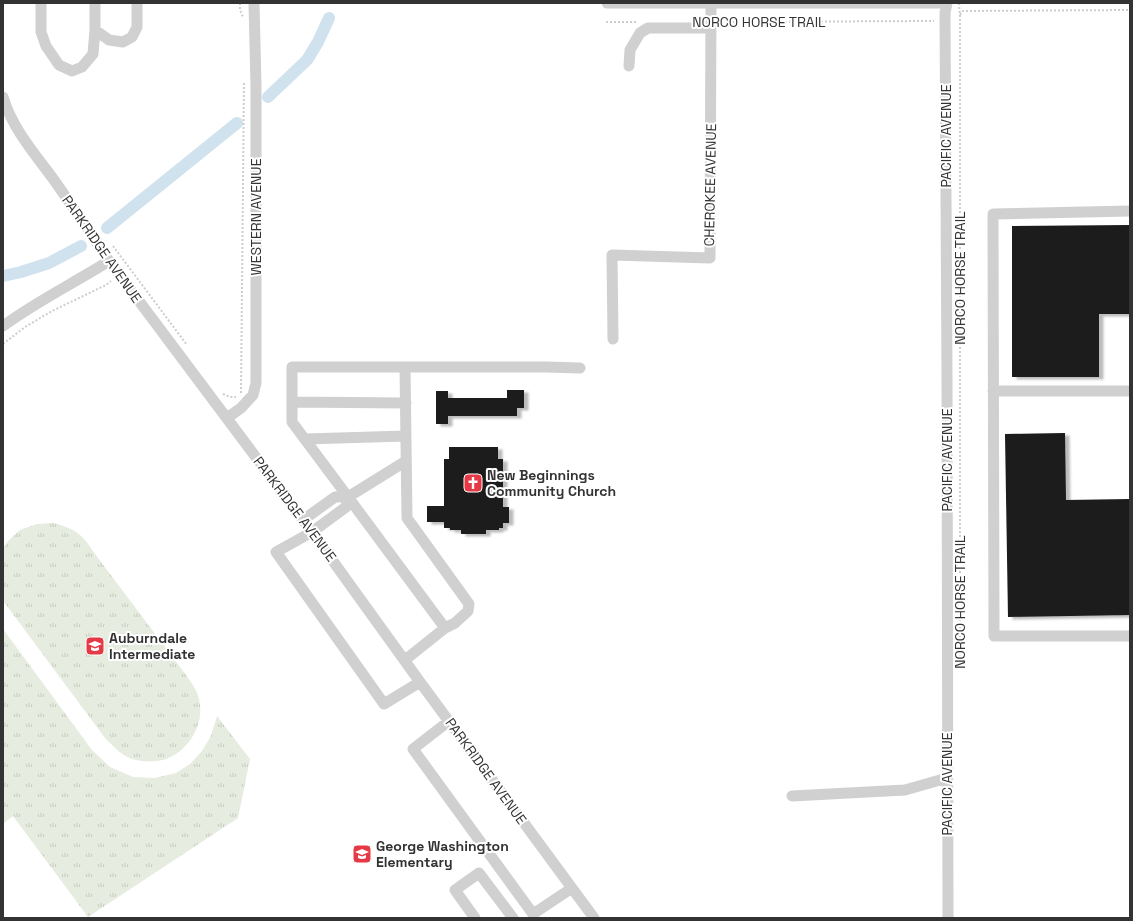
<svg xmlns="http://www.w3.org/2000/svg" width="1133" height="921" font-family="'Space Grotesk',sans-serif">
<defs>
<pattern id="grass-tufts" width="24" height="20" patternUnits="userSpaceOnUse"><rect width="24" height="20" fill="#e6ecdf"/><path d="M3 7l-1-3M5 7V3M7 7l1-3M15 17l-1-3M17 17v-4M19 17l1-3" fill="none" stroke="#c6cbc0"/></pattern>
<filter id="shadow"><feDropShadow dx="4.5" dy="2.5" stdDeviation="1" flood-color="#0004"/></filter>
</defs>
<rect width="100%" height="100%" fill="#fff"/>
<path fill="url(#grass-tufts)" d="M54,523C77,530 82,534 95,554L186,675C193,685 199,693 200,705C203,729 185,754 163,760C153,762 142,762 132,759C121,755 113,746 105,738L4,602L3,600V549L8,541L20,530L37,524Z
M3,629L92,750L110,767L133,777L155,778L176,773L190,764L202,751L211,736L217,716L250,759L238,818L88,917L13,816L3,824Z"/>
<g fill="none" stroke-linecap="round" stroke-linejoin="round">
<path stroke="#cfe2ee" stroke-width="12" d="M268,97L307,60L318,42L329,18
M107,228L237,123
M3,276L21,272L49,263L81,246"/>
</g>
<path fill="#1a1a1a" filter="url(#shadow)" d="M1130,225V314H1099V377H1012V226Z
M507,390H524V408H517V416H448V424H436V391H448V398H507Z
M1065,433L1066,500L1130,499V615L1008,617L1005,434Z
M449,447H498V459H503V507H509V523H503V528H499V530H486V534H461V530H450V528H444V522H427V506H444V459H449Z"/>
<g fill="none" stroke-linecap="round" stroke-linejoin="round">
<path stroke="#cdcdcd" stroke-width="2" stroke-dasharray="2 2" stroke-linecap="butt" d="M240,3V10L243,17
M959,3L960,16V664
M960,15L963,11L1130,10
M606,22H636
M721,22L934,21
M113,246L187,345
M3,344L25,327L52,311L106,285L111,281
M241,393L244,81
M223,394L230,397H236"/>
<path stroke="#d0d0d0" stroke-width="11" d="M41,3V32L46,46L59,65L72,71L82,67L93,54L95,30V3
M607,3H940
M947,3L945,13L947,378L948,918
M95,30L109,40L123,42L132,37L137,27V3
M629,66L630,50L640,33L648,28H711
M3,97C12,128 35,154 54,180C73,207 91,234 109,261L312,532L420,682L594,918
M1130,211L993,214L994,636H1130
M3,326C37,301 74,283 109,261
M613,339L612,255L710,258L711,3
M405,367L407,518L469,604L468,611L455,623L445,628L348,497L292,422V367H546L580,368
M993,391H1130
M292,402L406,403
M227,418L241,408L253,395L256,383V86L254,3
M305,439L406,436
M348,497L346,507L312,532L276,552L384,704L420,682
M303,520L335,497H348L406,461
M405,660L445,628
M449,721L413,749L533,914L572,888
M792,796L905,790L947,778
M475,918L455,890L479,873L513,918"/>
</g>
<defs>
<symbol id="church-square" viewBox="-11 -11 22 22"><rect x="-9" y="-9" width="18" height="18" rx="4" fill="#e63946" stroke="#fff"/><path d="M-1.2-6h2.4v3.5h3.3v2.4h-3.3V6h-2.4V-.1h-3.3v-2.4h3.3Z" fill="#fff"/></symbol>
<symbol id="school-square" viewBox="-11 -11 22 22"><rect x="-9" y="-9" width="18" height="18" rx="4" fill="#e63946" stroke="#fff"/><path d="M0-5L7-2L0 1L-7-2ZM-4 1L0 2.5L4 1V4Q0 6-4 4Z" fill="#fff"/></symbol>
</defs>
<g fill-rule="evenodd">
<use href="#church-square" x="462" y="472" width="22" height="22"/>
<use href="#school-square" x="84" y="635" width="22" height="22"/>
<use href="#school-square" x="351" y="843" width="22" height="22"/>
</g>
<g text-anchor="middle" stroke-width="4" stroke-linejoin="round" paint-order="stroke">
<g font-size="14" fill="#333" stroke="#fff">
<text x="759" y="27">NORCO HORSE TRAIL</text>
<text transform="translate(946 136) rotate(-90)" y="5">PACIFIC AVENUE</text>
<text transform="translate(710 185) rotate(-89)" y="5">CHEROKEE AVENUE</text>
<text transform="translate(256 217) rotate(-90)" y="5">WESTERN AVENUE</text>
<text transform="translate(102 249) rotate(55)" y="5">PARKRIDGE AVENUE</text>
<text transform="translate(960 278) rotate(-90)" y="5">NORCO HORSE TRAIL</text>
<text transform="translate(947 460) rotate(-90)" y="5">PACIFIC AVENUE</text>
<text transform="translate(295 509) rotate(53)" y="5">PARKRIDGE AVENUE</text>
<text transform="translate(960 602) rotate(-90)" y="5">NORCO HORSE TRAIL</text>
<text transform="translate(486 771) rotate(54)" y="5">PARKRIDGE AVENUE</text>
<text transform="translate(947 784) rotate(-90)" y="5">PACIFIC AVENUE</text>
</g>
<g font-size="14" font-weight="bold" fill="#333" stroke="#fff" text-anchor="start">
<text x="487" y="480">New Beginnings<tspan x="487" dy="16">Community Church</tspan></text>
<text x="109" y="643">Auburndale<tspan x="109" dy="16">Intermediate</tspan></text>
<text x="376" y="851">George Washington<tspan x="376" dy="16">Elementary</tspan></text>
</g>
</g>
<rect width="1133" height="921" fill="none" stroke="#333333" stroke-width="8"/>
</svg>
